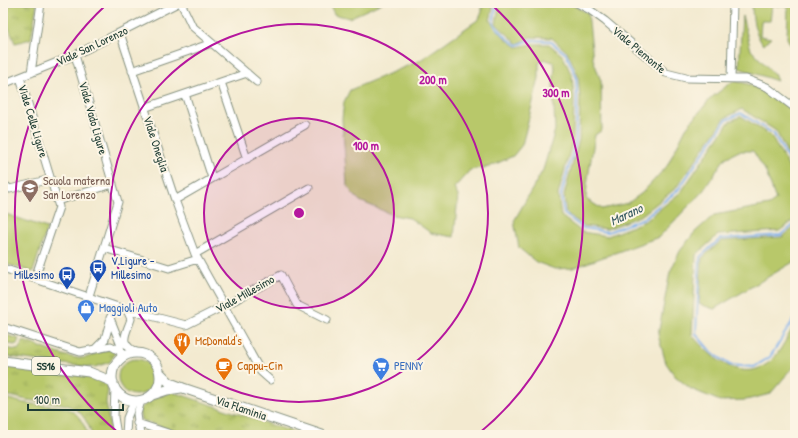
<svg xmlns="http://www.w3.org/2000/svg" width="798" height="438" font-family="'Patrick Hand',sans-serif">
<defs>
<pattern id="park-tufts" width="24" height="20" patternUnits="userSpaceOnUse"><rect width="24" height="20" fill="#b8c86b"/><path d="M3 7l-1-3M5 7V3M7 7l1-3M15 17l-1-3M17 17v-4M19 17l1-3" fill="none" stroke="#95a459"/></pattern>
</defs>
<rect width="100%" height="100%" fill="#fcf5e5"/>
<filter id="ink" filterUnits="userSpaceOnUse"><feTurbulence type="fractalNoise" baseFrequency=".025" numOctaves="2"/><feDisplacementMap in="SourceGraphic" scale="8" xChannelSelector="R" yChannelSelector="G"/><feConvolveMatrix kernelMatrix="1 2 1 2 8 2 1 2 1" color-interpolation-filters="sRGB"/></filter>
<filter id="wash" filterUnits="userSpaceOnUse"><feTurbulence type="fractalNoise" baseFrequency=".012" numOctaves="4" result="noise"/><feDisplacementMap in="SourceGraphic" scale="16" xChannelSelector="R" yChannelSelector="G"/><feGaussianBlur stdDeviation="0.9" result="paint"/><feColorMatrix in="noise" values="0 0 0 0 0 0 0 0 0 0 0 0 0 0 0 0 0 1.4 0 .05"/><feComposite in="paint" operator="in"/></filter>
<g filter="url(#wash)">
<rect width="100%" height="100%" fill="#f3ead0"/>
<path fill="#b8c86b" stroke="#6c8250" d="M329,3H382L349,18L334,14Z
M482,3H490L493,8L490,21L506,39L517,47L533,44H549L563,56L572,76L574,98L573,139L558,195L561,216L582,232L608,236L645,221L681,192L729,122L741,116L771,136L788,166L795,193V220L779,231L718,235L696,255L692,335C711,358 743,386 772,360C781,351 788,335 795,324V365L770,394L746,400L720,401L691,389L675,376L666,363L658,335L670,272L680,251L694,233L714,215L769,205L776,200L765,170L753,151H739L725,158L703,191L659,237L573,268L555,269L536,262L519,248L514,221L543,170L555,130L553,85L555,67L553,62L544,59L539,63V78L522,145L513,156L489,167L470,170L454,188L458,196L454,237L431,233L410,218L393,215L360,201L352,193L347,184L342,119L344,102L350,90L419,61L479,19L482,12Z
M497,3H568L588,13L593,59L601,81L602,130L595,135L587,184L586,199L602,209L628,203L642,193L667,166L686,128L711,98L733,81C758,84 777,97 795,114V169L776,131L742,109L725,118L676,188L642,215L607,229L584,226L566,213L564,195L579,140L580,97L578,75L568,53L552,38L530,37L518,44L496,24L499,7Z
M752,3H795V53L787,38L788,7L772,5L770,21H761L760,36L771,38L763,45C754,31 752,19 752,3Z
M742,16L751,50L774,74L777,81L739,68Z
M3,213L47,228L33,272L3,263Z
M795,227V261L714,309L699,304L702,258L721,241L782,237Z
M118 377a18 18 0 1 1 36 0a18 18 0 1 1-36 0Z
M3,398C12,399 21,403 31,404C61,408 76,401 88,435H3Z"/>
<path fill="url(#park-tufts)" stroke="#6c8250" d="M17,3L37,4L31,39L15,43L3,14V8Z
M3,334L19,339L17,344L14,345L3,342Z
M24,341C40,346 66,359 83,358C94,357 102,348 112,350L115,354L110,362L95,367H86L3,356V348L18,350Z
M3,366L84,376L96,378L107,384L108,390L106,402L111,435H92C81,401 64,404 34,401C23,400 13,396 3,395Z
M172,392L179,394L302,435H186L141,420L139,410C147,401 160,395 172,392Z"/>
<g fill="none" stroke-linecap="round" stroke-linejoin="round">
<path stroke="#7fb0eb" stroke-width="2" d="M494,3L496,7L493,23L507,38L517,45L531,40L550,41L566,54L576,76L577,97L576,140L561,195L564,214L583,228L608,232L644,218L678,190L726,120L741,113L774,134L791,165L795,180
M795,224L781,235L720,239L700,257L696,334L711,352L730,365L754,367L770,357L795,317"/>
</g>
</g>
<g filter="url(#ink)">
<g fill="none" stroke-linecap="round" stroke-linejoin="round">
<defs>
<path id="minor" d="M181,3L192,26L257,82
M577,3L590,10L605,21L666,73L686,78L746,79L767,87L795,108
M120,33L175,200L195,254L261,372L270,380
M75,55L118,202L89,296
M132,71L212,43
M31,73L41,3
M20,77L59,207L35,278
M731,78L733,3
M221,82L247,159
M3,84L75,55L178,3
M185,94L212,178
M144,108L247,73
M3,184L10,189L51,179
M175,200L305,125
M57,201L113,184
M104,248L169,268L198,259
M195,254L309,188
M3,268L127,310L131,319C126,335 117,343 138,353
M119,308L114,311L110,318L120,343L121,359
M124,309L186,325L224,306L281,275L297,305L327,320
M3,327L80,352L111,346L121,352
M96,348L105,339L110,321
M115,387L114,417L117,435
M137,423L174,435
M126,435L127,418L134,401
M140,435L137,414L141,401"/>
<path id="major" d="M112 377a24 24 0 1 1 48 0a24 24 0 1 1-48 0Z
M3,361L89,372L113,382
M160,373L170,383L183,388L322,435
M152,395L167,390L181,388"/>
</defs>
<use href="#minor" stroke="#899482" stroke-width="9"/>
<use href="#major" stroke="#899482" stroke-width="11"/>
<use href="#minor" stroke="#fff" stroke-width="7"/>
<use href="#major" stroke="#fff" stroke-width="9"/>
</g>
</g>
<circle cx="299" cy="213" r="95" fill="#b5179e" fill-opacity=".12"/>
<g fill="none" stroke="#b5179e" stroke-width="2">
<circle cx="299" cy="213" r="95"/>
<circle cx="299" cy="213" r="189"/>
<path d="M120 434A284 284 0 0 1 107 4M491 4A284 284 0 0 1 478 434"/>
</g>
<defs>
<symbol id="school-pin" viewBox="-11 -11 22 30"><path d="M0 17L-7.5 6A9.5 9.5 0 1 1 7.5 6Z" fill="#8d6e63" stroke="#fcf5e5"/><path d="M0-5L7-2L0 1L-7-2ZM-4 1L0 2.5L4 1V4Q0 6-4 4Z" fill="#fff"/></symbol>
<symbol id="bus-pin" viewBox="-11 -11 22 30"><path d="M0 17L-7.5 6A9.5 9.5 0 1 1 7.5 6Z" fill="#1a4fb4" stroke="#fcf5e5"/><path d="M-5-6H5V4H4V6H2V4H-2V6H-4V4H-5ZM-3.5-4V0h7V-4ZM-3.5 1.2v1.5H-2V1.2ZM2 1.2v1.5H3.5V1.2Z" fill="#fff"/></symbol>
<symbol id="shop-pin" viewBox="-11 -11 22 30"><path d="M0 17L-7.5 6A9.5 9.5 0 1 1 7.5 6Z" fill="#3f7fe0" stroke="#fcf5e5"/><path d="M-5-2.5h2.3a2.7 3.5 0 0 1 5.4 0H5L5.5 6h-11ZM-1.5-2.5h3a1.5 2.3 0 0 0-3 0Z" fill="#fff"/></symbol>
<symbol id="restaurant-pin" viewBox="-11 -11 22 30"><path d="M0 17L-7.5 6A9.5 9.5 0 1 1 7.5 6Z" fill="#e8710a" stroke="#fcf5e5"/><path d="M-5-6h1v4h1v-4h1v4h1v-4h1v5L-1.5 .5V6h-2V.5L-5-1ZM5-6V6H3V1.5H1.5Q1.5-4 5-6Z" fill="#fff"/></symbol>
<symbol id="cafe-pin" viewBox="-11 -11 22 30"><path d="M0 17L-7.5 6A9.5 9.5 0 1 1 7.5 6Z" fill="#e8710a" stroke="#fcf5e5"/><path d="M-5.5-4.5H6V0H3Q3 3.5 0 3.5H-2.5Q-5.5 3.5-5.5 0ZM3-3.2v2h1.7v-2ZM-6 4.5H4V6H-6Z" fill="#fff"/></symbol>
<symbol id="supermarket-pin" viewBox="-11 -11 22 30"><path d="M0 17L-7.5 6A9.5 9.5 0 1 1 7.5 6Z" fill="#3f7fe0" stroke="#fcf5e5"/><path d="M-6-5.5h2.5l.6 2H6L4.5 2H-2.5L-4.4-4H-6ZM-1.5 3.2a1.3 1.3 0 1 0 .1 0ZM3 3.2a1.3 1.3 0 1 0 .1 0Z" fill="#fff"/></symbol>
</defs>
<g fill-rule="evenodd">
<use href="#school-pin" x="20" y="178" width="20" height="27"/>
<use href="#bus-pin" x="88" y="258" width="20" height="27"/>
<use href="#bus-pin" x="57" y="265" width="20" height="27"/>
<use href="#shop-pin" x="76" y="298" width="20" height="27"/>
<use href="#restaurant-pin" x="172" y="331" width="20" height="27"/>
<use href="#cafe-pin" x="214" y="356" width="20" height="27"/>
<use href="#supermarket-pin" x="371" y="356" width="20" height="27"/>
</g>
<g text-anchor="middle" stroke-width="4" stroke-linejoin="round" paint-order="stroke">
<rect fill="#fcf5e5" stroke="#617469" stroke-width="1" x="32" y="357" width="28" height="18" rx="3"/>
<g font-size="11" font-weight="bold" fill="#1f3d34">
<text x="46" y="370">SS16</text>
</g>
<g font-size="12" fill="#1f3d34" stroke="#fcf5e5">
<text transform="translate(92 46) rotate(-25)" y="4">Viale San Lorenzo</text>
<text transform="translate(639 50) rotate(40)" y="4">Viale Piemonte</text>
<text transform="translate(93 118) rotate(74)" y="4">Viale Vado Ligure</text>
<text transform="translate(33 121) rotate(73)" y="4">Viale Celle Ligure</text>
<text transform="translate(156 144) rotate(72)" y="4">Viale Oneglia</text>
<text transform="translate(245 294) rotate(-29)" y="4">Viale Millesimo</text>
<text transform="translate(241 408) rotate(19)" y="4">Via Flaminia</text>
</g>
<g font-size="12" fill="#785e54" stroke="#fcf5e5" text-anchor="start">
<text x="43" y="185">Scuola materna<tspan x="43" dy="14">San Lorenzo</tspan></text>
</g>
<g font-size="12" fill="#164399" stroke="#fcf5e5" text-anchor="start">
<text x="111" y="265">V.Ligure -<tspan x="111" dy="14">Millesimo</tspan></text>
<text x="54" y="279" text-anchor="end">Millesimo</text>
</g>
<g font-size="12" fill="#366cbe" stroke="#fcf5e5" text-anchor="start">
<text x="99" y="312">Maggioli Auto</text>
<text x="394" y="370">PENNY</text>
</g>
<g font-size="12" fill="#c56008" stroke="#fcf5e5" text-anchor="start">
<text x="195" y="345">McDonald's</text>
<text x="237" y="370">Cappu-Cin</text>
</g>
<g font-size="13" font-style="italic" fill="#375a62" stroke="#fcf5e5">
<text transform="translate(626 214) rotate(-25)" y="5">Marano</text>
</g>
</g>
<circle cx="299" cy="213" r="6" fill="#b5179e" stroke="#fcf5e5" stroke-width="2"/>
<g font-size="12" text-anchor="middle" font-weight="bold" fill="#b5179e" stroke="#fcf5e5" stroke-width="4" stroke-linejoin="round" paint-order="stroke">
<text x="433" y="84">200 m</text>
<text x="556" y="97">300 m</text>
<text x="366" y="150">100 m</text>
</g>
<rect width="798" height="438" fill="none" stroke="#fcf5e5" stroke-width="16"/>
<path d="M28 404v6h95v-6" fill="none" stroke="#1f3d34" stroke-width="2"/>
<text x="34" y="404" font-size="12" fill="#1f3d34" stroke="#fcf5e5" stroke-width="3" paint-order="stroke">100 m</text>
</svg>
